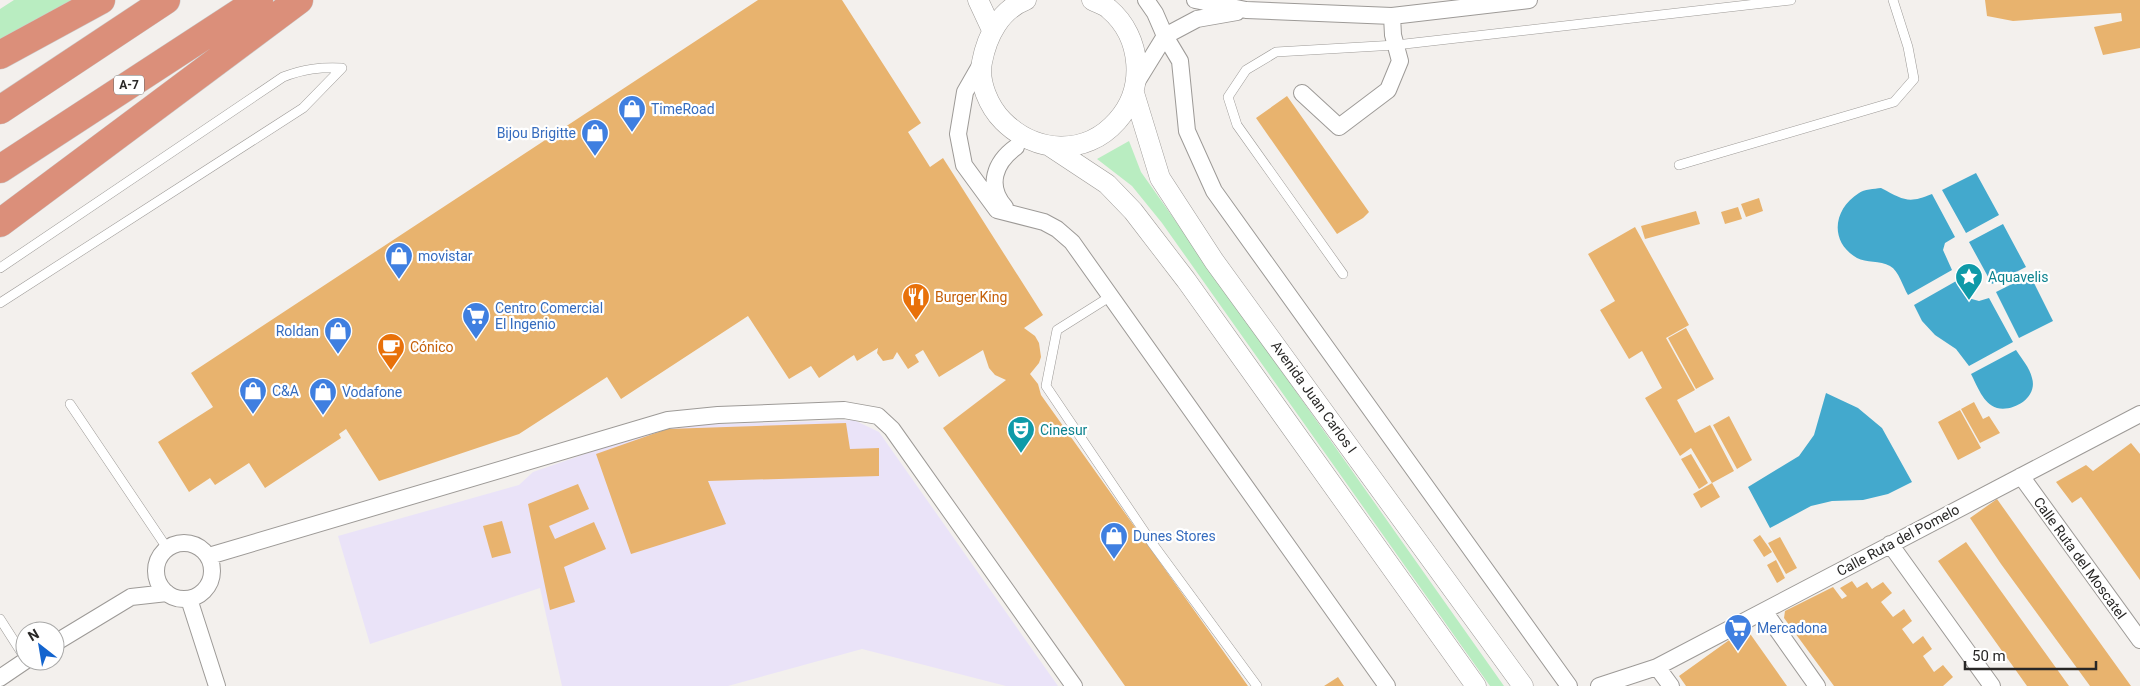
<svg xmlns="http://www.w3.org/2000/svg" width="2140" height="686" font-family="Roboto,sans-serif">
<rect width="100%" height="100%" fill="#f3f0ed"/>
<path fill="#eae3f8" d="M854,420L879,432L1058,686H1006L862,649L728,686H562L540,588L370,644L338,536L519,485L533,472L666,426Z"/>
<path fill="#b9edc1" d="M14,0H85L0,48V9Z
M1129,141L1141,172L1504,686H1490L1162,223L1132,186L1097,159Z"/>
<path fill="#43a9cd" d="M1976,173L1999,215L1966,233L1942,190Z
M1881,188C1904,200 1908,204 1932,194L1955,237L1945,243L1943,250L1952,270L1908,295C1903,287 1899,271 1890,266C1880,260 1866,263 1857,258C1829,242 1833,209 1859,193C1864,189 1874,189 1881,188Z
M2003,224L2026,267L1992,284L1969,242Z
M2030,275L2053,321L2019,338L1996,292Z
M1958,280L1968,298L1979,301L1989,298L2013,342L1969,366L1956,349L1935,335L1922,321L1914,305Z
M2016,350C2021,358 2030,368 2032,378C2038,397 2014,412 1997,408C1983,404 1977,385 1971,374Z
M1826,393L1858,408L1882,428L1912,482L1888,494L1863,500L1832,501L1811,506L1770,528L1748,487L1799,456L1814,435Z"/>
<path fill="#e8b36e" d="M758,0H842L921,123L908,132L930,167L943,158L1043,315L1024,328L1035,336L1039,343L1041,357L1039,363L1030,374L1038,384L1041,395L1248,686H1125L943,428L1006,380L995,375L989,368L983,350L939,377L923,350L915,355L919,362L908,369L897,352L893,359L883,361L877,353L878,348L857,361L854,355L819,378L811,366L789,379L748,316L621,399L607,377L519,434L379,481L346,429L339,434L341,438L265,488L249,463L215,485L210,478L189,492L158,442L213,407L191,373Z
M1985,0H2140V48L2103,55L2094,27L2122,21L2121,13L2013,21L1987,16Z
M1287,96L1369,212L1363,218L1337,234L1256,118Z
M1759,198L1763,211L1746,217L1741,204Z
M1738,207L1742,219L1725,224L1721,212Z
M1696,211L1700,224L1645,239L1641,226Z
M1635,227L1689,325L1666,338L1695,390L1677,400L1695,433L1710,425L1734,471L1712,483L1691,448L1680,456L1645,398L1662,388L1642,351L1629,359L1600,310L1615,301L1588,254Z
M1686,328L1714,379L1696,389L1668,338Z
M1974,402L1983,419L1989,416L2000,433L1980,443L1961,409Z
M1960,410L1981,448L1958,460L1938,422Z
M1729,416L1752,460L1737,469L1713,425Z
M846,423L850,449L879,448V476L708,481L726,524L631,554L596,454L667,429Z
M2131,443L2140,454V580L2081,497L2072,503L2056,482L2086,465L2093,471Z
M1691,454L1708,483L1699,489L1681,459Z
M1712,483L1720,497L1701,508L1693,494Z
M578,484L589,509L549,526L555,539L594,522L606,549L564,567L575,602L550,610L528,504Z
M1997,499L2029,544L2131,686H2090L2001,564L1970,518Z
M502,521L511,553L492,558L483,526Z
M1760,535L1772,552L1764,557L1753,540Z
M1780,537L1797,568L1786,574L1768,543Z
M1966,542L1998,587L2069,686H2027L1970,606L1938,561Z
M1776,560L1785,578L1777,583L1767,565Z
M1852,581L1857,588L1867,582L1872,589L1883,582L1892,593L1881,602L1893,617L1904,609L1912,621L1902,629L1913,644L1923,636L1932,649L1923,656L1934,672L1943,665L1953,677L1943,686H1834L1784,618L1785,611L1833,587L1842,599L1847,596L1840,588Z
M1746,628L1787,686H1686L1679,676Z
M1338,677L1344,686H1324Z"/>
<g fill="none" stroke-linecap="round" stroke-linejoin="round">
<defs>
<path id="service" d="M1679,165L1894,102L1914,79L1908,47L1893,0
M0,268L283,77C304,69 320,67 342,68
M1343,274L1237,125L1228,97L1246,70L1276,52L1396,45L1791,0
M1111,296L1057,330L1046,386L1152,543L1257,686
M0,303L303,108L342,68
M70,404L167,548
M0,619L25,658"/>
<path id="minor" d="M1146,0L1155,13L1165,36L1180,61L1187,131L1214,191L1569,686
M1195,0L1246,10L1392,16L1529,0
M981,64L965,92L958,134L964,165L997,210L1044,222L1057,229L1072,242L1387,686
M1136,83L1165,36L1197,19L1237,12
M1302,93L1339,127L1388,90L1400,61L1393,35L1392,16
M1005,207C986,186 995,162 1016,147
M2021,476L2140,640
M156 571a28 28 0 1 1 56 0a28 28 0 1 1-56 0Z
M1890,544L1992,686
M209,556L668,420L718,415L844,410L878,416L892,429L1074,686
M189,599L217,686
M1764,611L1817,686
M55,643L131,597L167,593
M1657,667L1671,686
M0,678L25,661
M1599,686L1657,667L2140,414"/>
<path id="tertiary" d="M978,0L992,30
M1026,0C1000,10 987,36 982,62C978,82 989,107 1003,121C1035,153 1085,157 1117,121C1146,89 1142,37 1109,9C1105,5 1097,3 1092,0
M1134,93L1160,178L1214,261L1523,686
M1051,147L1107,184L1133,211L1186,280L1476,686"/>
<path id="motorway" d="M0,55L101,0
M0,110L166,0
M0,169L259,0
M0,223L299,0"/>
</defs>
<use href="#service" stroke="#9d9a97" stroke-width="10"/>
<use href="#minor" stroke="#9d9a97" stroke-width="18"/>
<use href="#tertiary" stroke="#9d9a97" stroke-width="21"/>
<use href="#motorway" stroke="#cbcbcb" stroke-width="29"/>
<use href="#service" stroke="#fff" stroke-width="9"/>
<use href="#minor" stroke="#fff" stroke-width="16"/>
<use href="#tertiary" stroke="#fff" stroke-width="20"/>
<use href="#motorway" stroke="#db8f7a" stroke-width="28"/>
</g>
<defs>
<symbol id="shop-pin" viewBox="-11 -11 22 30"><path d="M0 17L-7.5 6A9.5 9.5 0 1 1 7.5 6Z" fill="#3f7fe0" stroke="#fff"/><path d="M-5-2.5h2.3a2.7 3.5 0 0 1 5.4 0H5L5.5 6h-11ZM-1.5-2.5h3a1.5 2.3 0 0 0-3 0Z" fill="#fff"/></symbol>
<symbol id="sight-pin" viewBox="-11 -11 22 30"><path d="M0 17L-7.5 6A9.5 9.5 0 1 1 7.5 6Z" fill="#0f9aa8" stroke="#fff"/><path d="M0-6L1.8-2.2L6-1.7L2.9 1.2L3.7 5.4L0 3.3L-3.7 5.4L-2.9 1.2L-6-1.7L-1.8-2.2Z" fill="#fff"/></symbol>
<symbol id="restaurant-pin" viewBox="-11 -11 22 30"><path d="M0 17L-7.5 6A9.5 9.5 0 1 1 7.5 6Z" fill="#e8710a" stroke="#fff"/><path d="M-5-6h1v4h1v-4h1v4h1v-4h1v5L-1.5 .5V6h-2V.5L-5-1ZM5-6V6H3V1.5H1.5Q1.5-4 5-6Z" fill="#fff"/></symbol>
<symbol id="supermarket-pin" viewBox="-11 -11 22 30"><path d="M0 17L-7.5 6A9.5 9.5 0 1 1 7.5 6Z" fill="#3f7fe0" stroke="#fff"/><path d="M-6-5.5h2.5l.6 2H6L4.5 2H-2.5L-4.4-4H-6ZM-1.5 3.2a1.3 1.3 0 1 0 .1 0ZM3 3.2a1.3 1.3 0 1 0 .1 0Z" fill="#fff"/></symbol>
<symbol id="cafe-pin" viewBox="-11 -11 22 30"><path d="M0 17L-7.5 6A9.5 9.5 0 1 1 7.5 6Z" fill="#e8710a" stroke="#fff"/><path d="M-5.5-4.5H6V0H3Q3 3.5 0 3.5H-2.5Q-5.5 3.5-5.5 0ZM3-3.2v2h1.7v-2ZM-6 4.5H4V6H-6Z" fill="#fff"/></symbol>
<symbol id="theatre-pin" viewBox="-11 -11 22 30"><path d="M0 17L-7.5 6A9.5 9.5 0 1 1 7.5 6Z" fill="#0f9aa8" stroke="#fff"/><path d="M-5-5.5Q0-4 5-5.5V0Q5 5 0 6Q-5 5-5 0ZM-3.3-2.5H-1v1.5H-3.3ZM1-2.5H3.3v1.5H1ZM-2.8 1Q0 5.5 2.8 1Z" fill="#fff"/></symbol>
</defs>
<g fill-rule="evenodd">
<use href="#shop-pin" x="616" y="93" width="32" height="43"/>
<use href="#shop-pin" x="579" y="117" width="32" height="43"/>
<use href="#shop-pin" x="383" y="240" width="32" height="43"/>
<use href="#sight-pin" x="1953" y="261" width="32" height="43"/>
<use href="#restaurant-pin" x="900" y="281" width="32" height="43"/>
<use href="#supermarket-pin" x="460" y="300" width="32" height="43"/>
<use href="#shop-pin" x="322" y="315" width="32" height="43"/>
<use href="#cafe-pin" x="375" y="331" width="32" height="43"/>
<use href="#shop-pin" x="237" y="375" width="32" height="43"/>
<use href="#shop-pin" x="307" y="376" width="32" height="43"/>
<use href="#theatre-pin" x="1005" y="414" width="32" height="43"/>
<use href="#shop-pin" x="1098" y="520" width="32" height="43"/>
<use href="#supermarket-pin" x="1722" y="612" width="32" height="43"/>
</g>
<g text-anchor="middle" stroke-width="4.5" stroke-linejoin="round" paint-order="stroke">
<rect fill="#fff" stroke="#686867" stroke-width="1" x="114" y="75.5" width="30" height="19" rx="4"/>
<g font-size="12" font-weight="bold" fill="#282726">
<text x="129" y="89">A-7</text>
</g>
<g font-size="14" fill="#366cbe" stroke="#fff" text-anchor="start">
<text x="651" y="114">TimeRoad</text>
<text x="576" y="138" text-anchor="end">Bijou Brigitte</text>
<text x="418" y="261">movistar</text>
<text x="495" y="313">Centro Comercial<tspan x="495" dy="16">El Ingenio</tspan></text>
<text x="319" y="336" text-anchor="end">Roldan</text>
<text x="272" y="396">C&amp;A</text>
<text x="342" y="397">Vodafone</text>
<text x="1133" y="541">Dunes Stores</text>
<text x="1757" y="633">Mercadona</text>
</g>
<g font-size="14" fill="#0d838f" stroke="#fff" text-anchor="start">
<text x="1988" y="282">Aquavelis</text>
<text x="1040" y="435">Cinesur</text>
</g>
<g font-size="14" fill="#c56008" stroke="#fff" text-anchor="start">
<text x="935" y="302">Burger King</text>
<text x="410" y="352">Cónico</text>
</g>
<g font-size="14" fill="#282726" stroke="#fff">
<text transform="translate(1314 397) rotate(54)" y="5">Avenida Juan Carlos I</text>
<text transform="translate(1898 540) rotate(-28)" y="5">Calle Ruta del Pomelo</text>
<text transform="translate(2080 558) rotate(54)" y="5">Calle Ruta del Moscatel</text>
</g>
</g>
<g transform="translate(40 646) rotate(329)"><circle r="24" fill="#ffffff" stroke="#a9a9a8"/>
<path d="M0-4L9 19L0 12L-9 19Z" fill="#1364ce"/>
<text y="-8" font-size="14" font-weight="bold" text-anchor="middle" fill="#282726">N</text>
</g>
<path d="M1965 661v8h131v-8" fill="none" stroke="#282726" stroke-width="2.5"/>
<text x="1972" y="661" font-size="15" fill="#282726" stroke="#ffffff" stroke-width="4" paint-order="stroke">50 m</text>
</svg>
